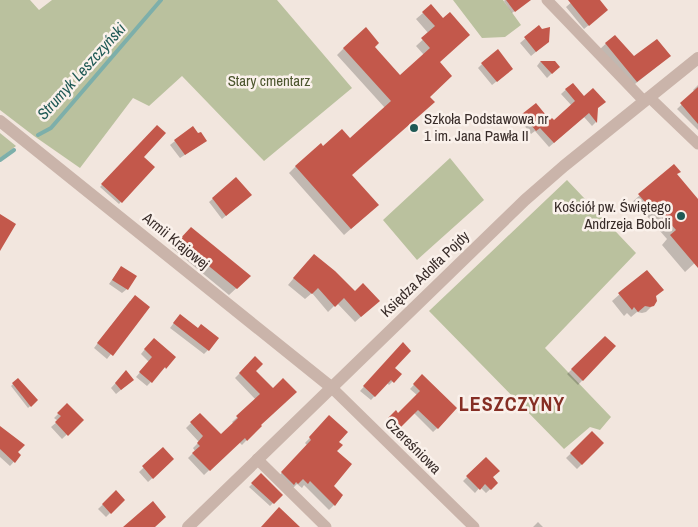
<svg xmlns="http://www.w3.org/2000/svg" width="698" height="527" font-family="'Archivo Narrow',sans-serif">
<rect width="100%" height="100%" fill="#f2e6de"/>
<path fill="#bac19e" d="M0,0H30L39,10L52,0H277L352,88L264,161L182,76L149,106L133,98L80,168L34,136L0,110Z
M453,0H503L521,25L505,37L482,38Z
M0,133L16,146L0,158Z
M450,158L484,200L417,260L383,220Z
M567,180L636,253L545,348L611,417L600,430L590,427L564,449L429,311Z"/>
<path fill="#0003" d="M505,0H530L512,13L504,1Z
M574,0H598L602,14L584,29L566,7Z
M423,13L443,20L438,63L428,97L351,175L371,211L344,235L289,173L296,166L323,148L350,139L385,108L337,55L344,48L373,47L400,76L424,55L416,46L429,34L416,19Z
M539,27L543,46L531,56L520,43Z
M614,36L633,58L670,56L630,88L599,50Z
M540,62L554,63V71L547,78L537,66Z
M482,64L507,73L492,85L478,68Z
M572,84L584,98L597,108L596,122L592,126L584,117L549,147L535,131L531,134L519,119L523,115L554,122L572,106L561,94Z
M698,85V130L677,109L695,92L693,90Z
M157,126L143,157L153,167L119,204L100,187Z
M175,141H206L180,158L170,145Z
M674,165L676,175L698,201V260L685,272L662,245L667,239L639,207L635,210L630,204Z
M236,179L247,198L222,219L209,202Z
M191,229L242,283L229,295L172,248Z
M308,261L372,307L355,322L337,303L328,312L312,293L305,299L288,285Z
M121,267L127,289L122,293L109,284Z
M646,271L655,297L653,305L646,312L642,313L637,312L631,317L627,313L624,316L612,301Z
M130,301L148,307L107,359L94,348Z
M176,320L208,350L204,354L170,328Z
M605,337L615,346L578,385L567,374Z
M149,344L175,357L147,386L136,377L149,362L141,354Z
M403,344L394,368L400,374L389,385L387,383L371,400L360,391Z
M255,358L254,371L273,390L259,425L260,426L242,445L239,442L204,475L188,458L195,451L193,448L199,442L186,428L200,414L221,436L234,424L232,422L256,400L235,378Z
M122,376L128,384L116,394L111,388Z
M422,376L446,420L433,432L414,413L394,432L385,423L396,412L398,414L417,395L410,389Z
M18,379L37,400L28,408L11,386Z
M67,405L82,420L62,439L51,427L58,421L54,418Z
M330,417L335,452L332,486L341,498L329,510L304,485L302,488L297,484L293,488L277,478L307,445L305,443Z
M0,433L20,455L10,466L0,457Z
M592,433L603,443L577,469L566,458Z
M163,449L168,464L148,482L139,472Z
M486,459L492,477L497,483L486,493L480,487L475,493L463,481Z
M261,475L281,495L270,506L249,487Z
M116,492L123,500L106,517L98,509Z
M538,522L543,527H533Z"/>
<g fill="none" stroke-linecap="round" stroke-linejoin="round">
<path stroke="#7dafaa" stroke-width="4" d="M38,135L51,128L161,0
M0,160L14,150"/>
</g>
<path fill="#c3584b" d="M506,0H531L515,12Z
M568,0H600L608,10L589,26Z
M431,4L443,18L450,12L470,35L440,62L452,76L430,97L435,102L352,175L379,205L351,229L295,166L321,143L323,146L342,129L350,138L391,101L343,48L366,27L379,43L375,47L400,75L430,48L421,38L435,26L422,12Z
M539,25L542,29L550,27L549,42L536,52L524,37Z
M615,35L634,56L657,39L671,56L637,82L605,43Z
M498,49L513,69L497,82L481,63Z
M540,61H555L560,67L552,74Z
M573,83L584,96L593,88L606,102L598,108L597,123L589,113L554,143L540,128L536,131L522,114L536,103L550,120L552,118L554,120L575,101L565,89Z
M698,87V124L680,103Z
M157,125L166,133L144,157L155,167L122,203L101,184Z
M193,126L198,133L201,132L207,141L185,155L174,140Z
M674,164L681,172L677,174L698,199V268L670,235L676,230L649,199L645,202L638,194Z
M236,177L252,195L226,216L212,198Z
M0,214L16,224L0,251Z
M191,227L251,276L237,289L178,241Z
M314,254L335,271L355,291L363,283L380,301L361,317L344,298L335,307L318,288L312,294L293,278Z
M121,266L137,276L128,290L112,280Z
M647,270L664,290L656,296L657,301L654,306L650,307L645,306L638,312L634,307L632,310L618,293Z
M135,295L150,307L113,356L97,343Z
M180,314L198,328L201,324L219,338L209,351L173,323Z
M605,336L616,346L583,381L571,369Z
M154,338L176,357L166,369L165,367L152,383L139,372L152,357L144,349Z
M403,342L411,351L395,368L402,374L394,383L391,380L375,397L363,386Z
M255,356L263,364L256,371L273,388L283,378L297,392L261,425L262,426L247,441L245,438L210,471L192,453L200,446L197,443L203,436L190,422L200,413L221,434L238,418L236,416L260,394L239,373Z
M126,370L134,380L121,390L115,383Z
M422,374L457,408L438,429L418,410L399,429L388,418L396,410L398,413L420,391L413,384Z
M18,378L38,400L31,407L12,383Z
M67,403L84,420L68,436L55,422L61,416L57,413Z
M329,415L348,432L339,442L343,445L337,451L352,464L334,486L343,495L335,506L310,481L308,484L303,479L298,484L296,482L294,485L281,472L311,440L309,437Z
M0,426L25,445L18,452L21,455L15,463L0,449Z
M592,431L604,443L582,465L570,453Z
M163,447L174,459L153,479L142,466Z
M486,457L500,471L493,477L498,483L491,490L485,484L480,490L466,476Z
M261,473L283,495L274,504L251,483Z
M116,490L125,500L111,514L102,504Z
M153,501L166,517L155,527H123Z
M279,507L300,527H261Z"/>
<g fill="none" stroke-linecap="round" stroke-linejoin="round">
<path stroke="#cab4aa" stroke-width="11" d="M547,0L644,101
M649,97L698,144
M331,387L474,527
M257,459L326,527"/>
<path stroke="#cab4aa" stroke-width="12" d="M0,121L331,387
M188,527L525,200L564,166L698,58"/>
</g>
<g fill="#1f5955" stroke="#faf1eb" stroke-width="2">
<circle cx="414" cy="128" r="5"/>
<circle cx="681" cy="216" r="5"/>
</g>
<g text-anchor="middle" stroke-width="5" stroke-linejoin="round" paint-order="stroke">
<g font-size="15" fill="#4c562e" stroke="#faf1eb">
<text x="269" y="86">Stary cmentarz</text>
</g>
<g font-size="15" fill="#382c29" stroke="#faf1eb" text-anchor="start">
<text x="424" y="124">Szkoła Podstawowa nr<tspan x="424" dy="17">1 im. Jana Pawła II</tspan></text>
<text x="671" y="212" text-anchor="end">Kościół pw. Świętego<tspan x="671" dy="17">Andrzeja Boboli</tspan></text>
</g>
<g font-size="15" fill="#382c29" stroke="#faf1eb">
<text transform="translate(176 241) rotate(39)" y="5">Armii Krajowej</text>
<text transform="translate(425 274) rotate(-44)" y="5">Księdza Adolfa Pojdy</text>
<text transform="translate(413 446) rotate(45)" y="5">Czereśniowa</text>
</g>
<g font-size="16" font-style="italic" fill="#1f5955" stroke="#faf1eb">
<text transform="translate(81 71) rotate(-48)" y="6">Strumyk Leszczyński</text>
</g>
<g font-size="20" font-weight="bold" letter-spacing="1" fill="#852e24" stroke="#faf1eb">
<text x="512" y="411">LESZCZYNY</text>
</g>
</g>
</svg>
